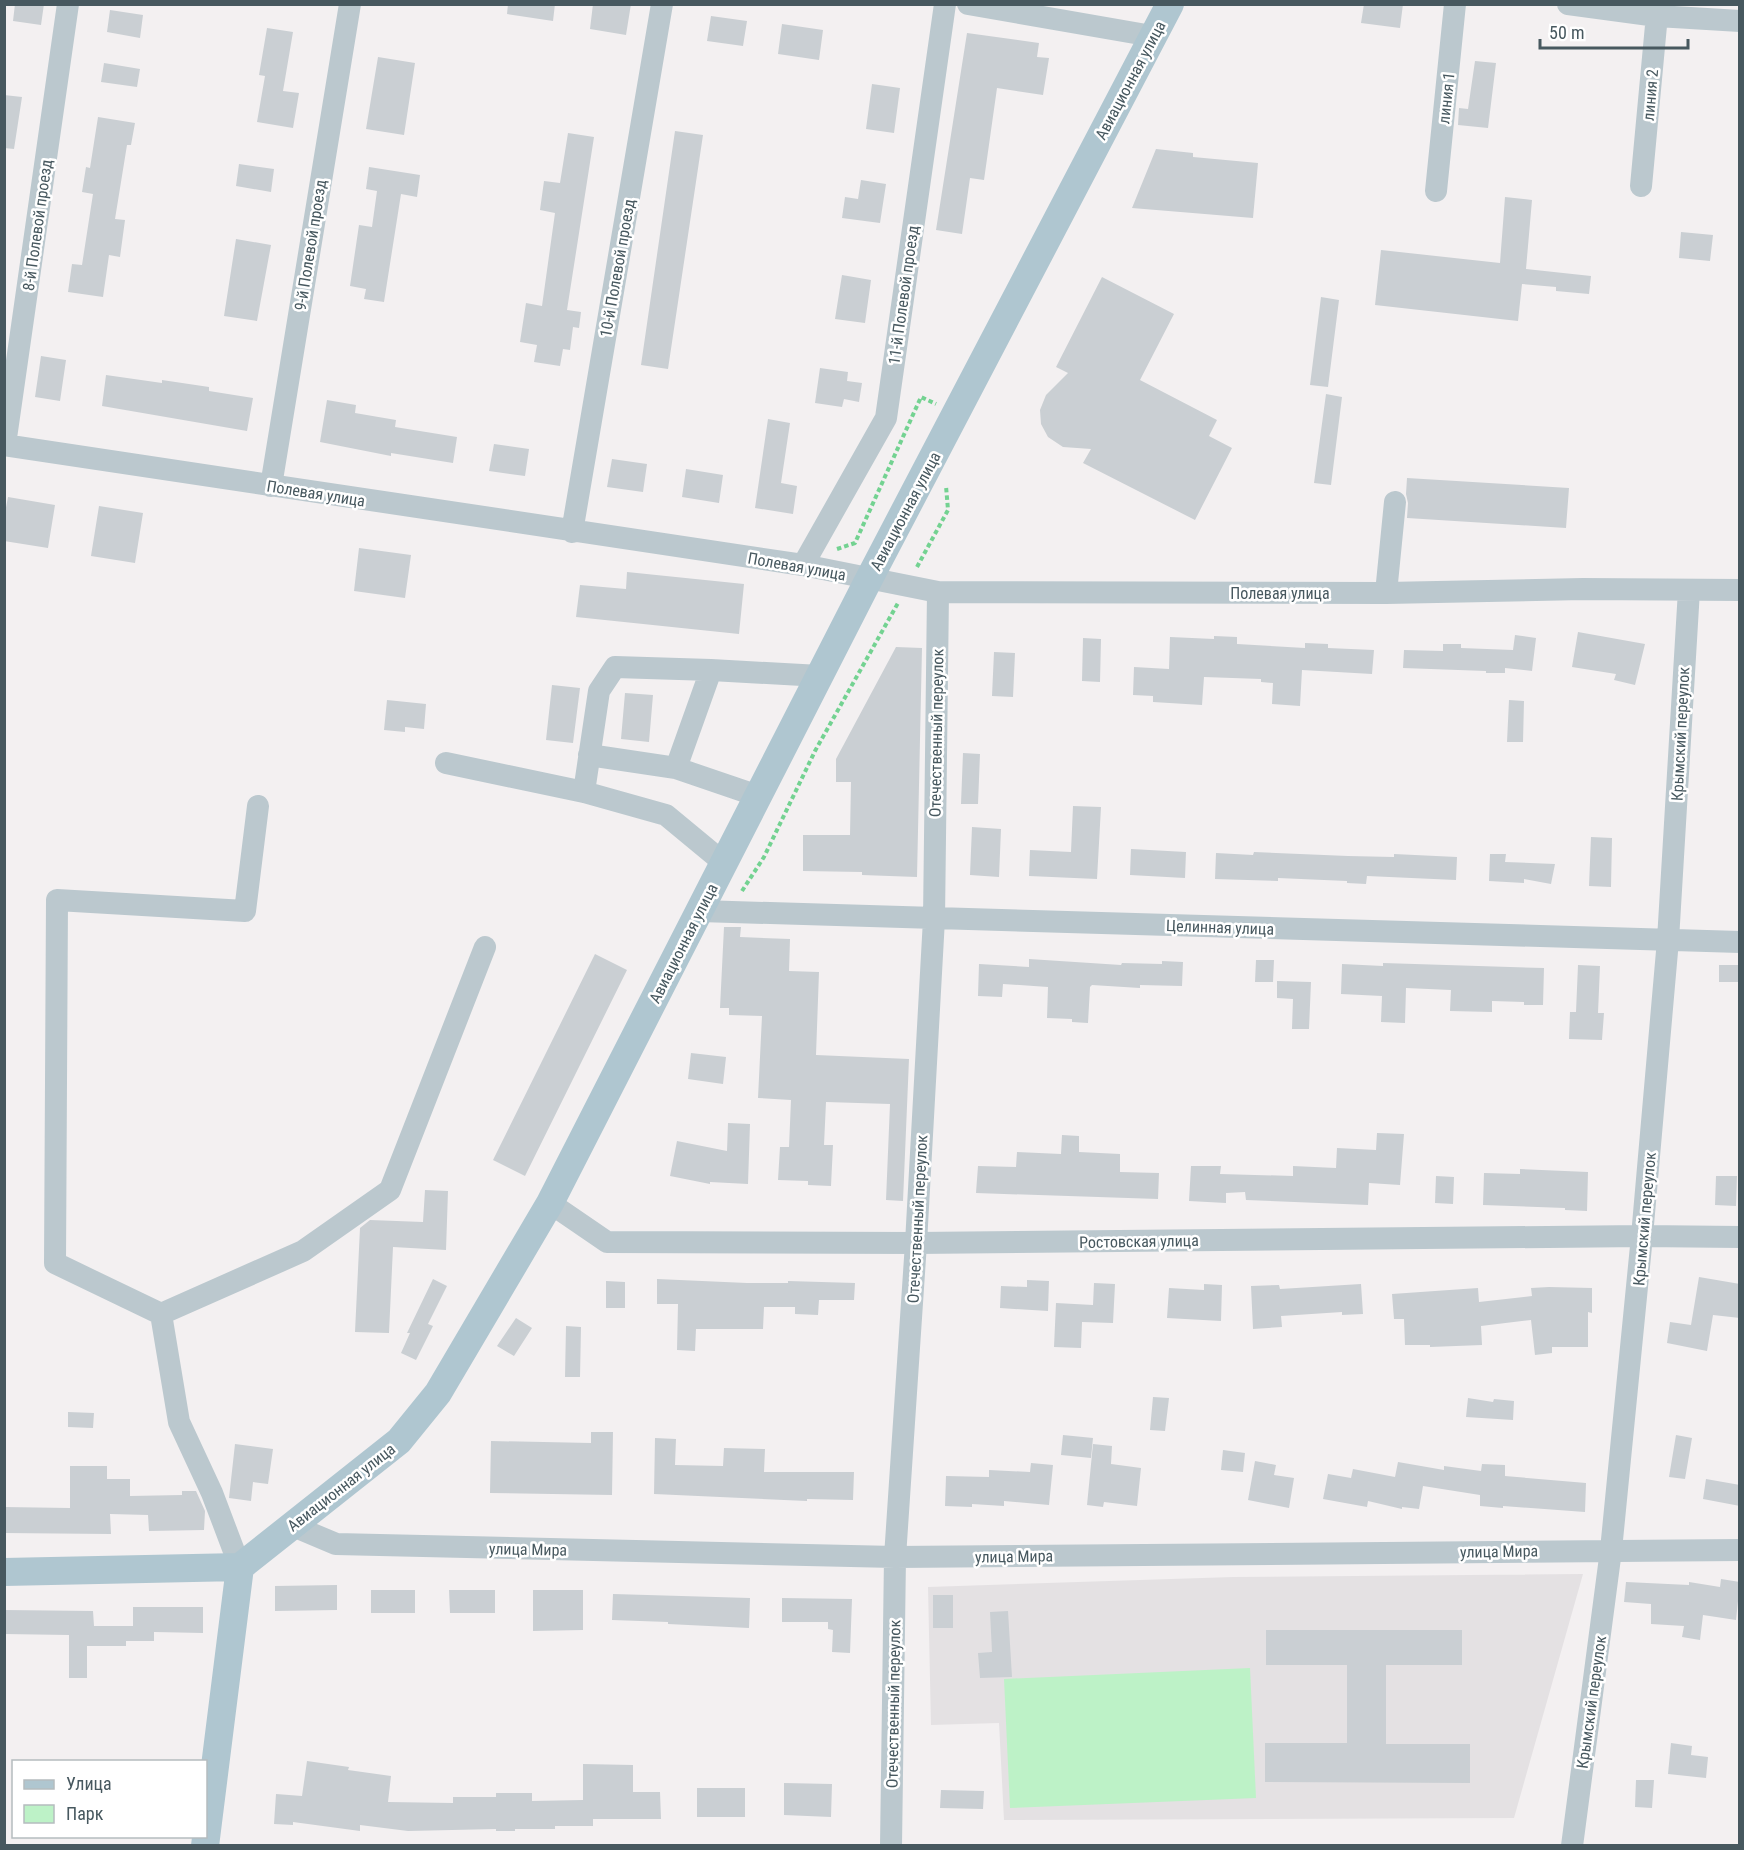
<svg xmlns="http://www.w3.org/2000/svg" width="1744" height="1850" font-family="'Roboto Condensed',sans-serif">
<rect width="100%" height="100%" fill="#f3f0f1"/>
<path fill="#e4e1e3" d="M1583,1574L1514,1818L1004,1820L999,1723L931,1725L928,1587L1233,1577Z"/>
<path fill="#bdf2c7" d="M1250,1668L1256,1798L1010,1808L1004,1679Z"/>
<path fill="#cacfd3" d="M15,4H44L41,25L13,21Z
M508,4H555L553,21L507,14Z
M593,4H631L626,35L590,29Z
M1364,4H1403L1400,28L1361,23Z
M110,10L143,15L140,38L107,32Z
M711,16L747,21L743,46L707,41Z
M782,24L823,30L819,60L778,54Z
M267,28L293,32L283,91L299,93L293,128L257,122L265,76L259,75Z
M967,33L1039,43L1037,57L1049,58L1043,95L997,88L984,180L970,178L962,234L936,230Z
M378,57L415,63L404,135L366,129Z
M1475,61L1496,63L1488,128L1458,125L1459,108L1468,109Z
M104,63L140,69L137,87L101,82Z
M872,84L900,88L894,133L866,129Z
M4,95L22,97L14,149L4,148Z
M98,117L135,123L131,145H127L115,219L125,220L120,257L109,255L103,297L68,292L72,264L82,265L93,194L82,192L86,167L90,168Z
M675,131L703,135L668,369L641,365Z
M568,133L594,137L567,310L581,312L579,328L573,327L570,350L563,349L560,366L534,362L537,345L520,342L526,303L542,306L555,213L540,210L544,181L560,183Z
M1156,149L1193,153V157L1258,163L1253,218L1132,208Z
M239,164L274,169L271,192L236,186Z
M369,167L420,175L417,197L401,194L384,302L364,299L366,289L350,286L359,225L372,227L377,191L366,189Z
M861,180L886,184L880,223L842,218L845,197L858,199Z
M1505,197L1532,200L1526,269L1591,276L1589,294L1556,291V287L1522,284L1518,321L1375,305L1381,250L1500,263Z
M1681,232L1713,235L1710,261L1679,258Z
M236,239L271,245L257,321L224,316Z
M842,275L871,280L865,323L835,319Z
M1102,277L1174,314L1140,380L1217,420L1209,436L1232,448L1195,520L1083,463L1091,449L1063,447L1048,437L1041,424L1040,410L1046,395L1068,373L1056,367Z
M1321,297L1339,300L1328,387L1310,385Z
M41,356L66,360L60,401L35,397Z
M820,368L848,372L847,381L862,383L859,402L844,399L842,407L815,403Z
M106,375L162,383V380L209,387V391L253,398L247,431L102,406Z
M1326,394L1342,397L1331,485L1314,483Z
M327,400L356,405L355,413L396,420L395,427L457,437L453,463L391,453V456L320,442Z
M768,419L790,423L781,483L797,486L793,514L755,508Z
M494,444L529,449L525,476L489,471Z
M612,459L647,464L643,492L607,487Z
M686,469L723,475L719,503L682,497Z
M1407,478L1569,488L1566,528L1407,518L1408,503L1406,494Z
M8,497L55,505L48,548L4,541V518Z
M99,506L143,513L135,563L91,556Z
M359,548L411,555L405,598L354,591Z
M627,572L744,584L739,634L576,617L580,585L626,589Z
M1578,632L1645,644L1635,685L1614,680L1616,674L1572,667Z
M1515,635L1536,638L1532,671L1505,668V673H1486V671L1403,668L1404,650L1443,651V644H1461V648L1513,650Z
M1214,636L1237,637V644L1305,648V643L1328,644V648L1374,650L1372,674L1302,670L1300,706L1272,704L1273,683L1261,682V679L1204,677L1202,705L1153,702V696L1133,695L1134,667L1169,669L1170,637L1214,639Z
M1083,638L1101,639L1100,682L1082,681Z
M896,647L922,648L917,877L862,875V872L803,871V835H850L851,782H836V759Z
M994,652L1015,653L1013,697L992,696Z
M552,685L580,688L573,743L546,740Z
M625,693L653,695L649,742L621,739Z
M387,700L426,704L424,729L405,727V732L384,730Z
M1509,700L1524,701L1523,742H1507Z
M963,753L980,754L978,804H961Z
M1073,806L1101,807L1097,879L1029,876L1030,850L1071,852Z
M972,827L1001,829L999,877L970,875Z
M1591,837L1612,838L1611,887L1589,886Z
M1131,849L1186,852L1185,878L1130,875Z
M1254,852L1348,856L1394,857V854L1457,857L1456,880L1367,876L1366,884L1347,883V881L1278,878V881L1215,879L1216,853L1253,855Z
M1490,854H1506L1505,862L1555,864L1551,884L1524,879V883L1489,881Z
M724,927H741L740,937L790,939L789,971L819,972L816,1055L909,1059L903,1201L886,1200L890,1104L826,1102L824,1145H833L831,1186L808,1185V1181L778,1180L780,1147H789L791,1100L758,1098L762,1016L729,1015V1008H720Z
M595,954L627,970L525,1176L493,1160Z
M1029,959L1121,965L1122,963L1162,964V961L1183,962L1182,986L1140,985V988L1092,985L1090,987L1088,1023L1072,1022V1019L1047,1018L1048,987L1003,984L1002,997L978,996L979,964L1029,967Z
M1256,960H1274L1273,982H1255Z
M1383,963L1544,968L1543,1005H1524V1002L1492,1001V1012L1450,1011L1451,990L1406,988L1405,1023L1381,1022L1382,996L1341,994L1342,964L1383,966Z
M1578,965L1600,966L1598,1013H1604L1602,1040L1569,1039L1570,1012H1576Z
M1719,965H1740V982H1719Z
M1277,981L1311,982L1309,1029H1292L1293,999L1277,998Z
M691,1053L726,1057L723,1084L688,1079Z
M728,1123L750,1124L748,1184L710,1182V1184L670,1176L677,1141L727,1151Z
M1377,1133L1404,1134L1400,1185L1369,1183L1368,1205L1246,1200L1245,1192L1226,1193V1203L1189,1201L1191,1166H1221L1220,1174L1293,1176V1166L1336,1168L1337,1148L1376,1150Z
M1062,1135L1079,1136V1152L1120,1154V1172L1159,1173L1158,1199L976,1193L978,1166L1016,1167L1017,1152L1061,1154Z
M1520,1169L1588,1172L1587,1211L1565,1210V1208L1483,1205L1484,1173L1520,1174Z
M1436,1176L1454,1177L1453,1204L1435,1203Z
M1716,1176H1737L1736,1206L1715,1205Z
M425,1190L448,1191L446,1250L393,1247L389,1333L355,1332L360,1228L370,1220L423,1222Z
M1699,1277L1740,1284V1318L1713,1315L1707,1351L1667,1343L1670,1322L1691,1325Z
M433,1279L447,1286L428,1324L433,1326L416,1360L401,1353L410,1333H407Z
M657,1279L747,1283H788V1281L855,1283L854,1300H819L818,1315L795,1314V1307H764L763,1329H696L695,1351L677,1350L678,1304H657Z
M1027,1280L1049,1281L1048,1311L1000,1308L1001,1286L1027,1287Z
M606,1281L625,1282V1308H606Z
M1094,1283L1115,1284L1113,1323L1082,1322L1081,1348L1054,1347L1056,1303L1093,1305Z
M1204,1284L1222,1285L1221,1321L1167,1318L1169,1288L1204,1290Z
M1361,1284L1363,1314L1342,1315V1312L1281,1316L1282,1327L1253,1329L1251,1286L1279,1285L1280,1289Z
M1549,1287L1592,1288V1313L1588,1312V1347H1552V1353L1535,1355L1531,1320L1481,1326L1482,1345L1430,1347V1345H1405L1404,1319H1394L1392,1294L1478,1288L1479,1302L1532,1296L1531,1288Z
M516,1318L532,1328L514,1356L497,1346Z
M566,1326L581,1327L580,1377H565Z
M1153,1397L1169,1398L1165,1431L1150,1430Z
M1468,1398L1493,1402L1494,1399L1514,1401L1513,1420L1466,1417Z
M68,1412L94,1413L93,1428L68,1427Z
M591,1432H613L612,1495L490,1493L491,1441L591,1443Z
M1063,1435L1093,1438L1091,1458L1061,1455Z
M1676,1435L1692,1438L1685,1479L1669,1477Z
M655,1438L676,1439L675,1465L723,1466L724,1448L765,1449L764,1472H854L853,1500L807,1499V1501L784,1500L654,1494Z
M235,1444L273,1449L268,1484L253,1482L251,1501L229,1498Z
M1093,1444L1112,1446L1111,1464L1141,1468L1137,1506L1104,1502L1103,1507L1087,1505Z
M1223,1450L1245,1453L1243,1472L1221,1470Z
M1255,1461L1276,1465L1274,1475L1294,1478L1289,1508L1248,1500Z
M1398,1462L1444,1470V1466L1481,1471L1482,1464L1505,1465V1476L1586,1483L1585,1512L1503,1506V1508L1480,1506V1495L1423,1486L1419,1509L1402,1507V1509L1368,1501L1367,1507L1323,1499L1328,1474L1351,1478L1353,1469L1395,1477Z
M1031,1463L1053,1465L1049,1505L1004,1501V1506L972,1504V1507L945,1506L946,1476L989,1477V1470L1030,1472Z
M70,1466H107V1479H130V1496L182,1495V1491H196L205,1511L204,1530L149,1531L148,1515L110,1514L111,1534L4,1533V1507L70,1508Z
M1706,1479L1740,1485V1506L1703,1499Z
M1721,1579L1740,1582L1736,1620L1703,1615L1700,1640L1682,1637L1684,1626L1651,1624V1604L1624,1602L1626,1582L1689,1585V1582L1720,1587Z
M337,1585V1610L275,1611V1586Z
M371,1590H415V1613H371Z
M449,1590H495V1613H450Z
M533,1590H583V1630L533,1631Z
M613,1594L750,1598L749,1628L668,1624V1622L612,1620Z
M933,1595H953V1628H933Z
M782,1598L852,1599L850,1653L832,1652L833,1630L828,1629V1622H782Z
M133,1607H203V1633L154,1632V1641H126V1646H87V1678H69V1635L4,1634V1610L93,1611L94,1626H133Z
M1008,1611L1012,1677L980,1678L978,1653L992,1652L990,1612Z
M1266,1630H1462V1665H1386V1744H1470V1783L1265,1782V1743H1347V1665H1266Z
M1671,1743L1692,1746L1691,1755L1708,1757L1706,1778L1668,1774Z
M307,1761L349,1767L348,1770L391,1776L388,1802L453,1803V1797H496V1793H532V1801L583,1800V1764L633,1765V1792H660L661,1819H593V1826H555V1829H515V1831H496V1829L408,1831L360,1825V1831L293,1822V1825L274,1824L276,1794L302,1796Z
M1636,1780H1654L1652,1808L1635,1807Z
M784,1783L832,1784L831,1817L784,1815Z
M697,1788H745V1817H697Z
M941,1790L984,1791L983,1809L940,1808Z"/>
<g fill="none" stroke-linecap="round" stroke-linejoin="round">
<path stroke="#73d291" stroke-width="4" stroke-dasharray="4.5 3" stroke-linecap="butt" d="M837,549L855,543L921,397L936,404
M917,567L948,510L946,486
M742,891L764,857L815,751L898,603"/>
<path stroke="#bbc8ce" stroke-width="22" d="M968,4L1152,36
M1568,4L1657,16L1740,21
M1641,186L1658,4
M1436,191L1455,4
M4,445L803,565L938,592L1386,593L1583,589L1740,590
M5,445L68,4
M271,486L350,4
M572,532L662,4
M803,565L886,418L945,4
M1386,593L1395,502
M589,755L676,768L758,796
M446,763L584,792L666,815L724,863
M676,768L711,670
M584,792L599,691L615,667L711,670L820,676
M258,806L245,911L57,900L55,1263L161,1314L303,1251L390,1190L485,947
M700,911L1740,942
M550,1203L607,1242L916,1243L1642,1236L1740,1237
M161,1314L179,1422L212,1493L240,1567
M291,1525L336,1544L895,1557L1740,1550
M891,1846L895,1557L916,1243L934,919L938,592
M1572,1846L1611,1550L1642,1236L1668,940L1689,590"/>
<path stroke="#afc6d0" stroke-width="28" d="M4,1572L240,1567
M205,1846L240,1567L399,1441L438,1393L550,1203L869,579L1170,4"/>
</g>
<g text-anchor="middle" stroke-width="5" stroke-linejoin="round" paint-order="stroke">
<g font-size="16" fill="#47585f" stroke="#fff">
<text transform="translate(1130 80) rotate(-62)" y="6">Авиационная улица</text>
<text transform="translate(1650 95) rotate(-85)" y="6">линия 2</text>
<text transform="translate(1446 98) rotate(-84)" y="6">линия 1</text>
<text transform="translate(37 225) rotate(-82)" y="6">8-й Полевой проезд</text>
<text transform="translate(310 245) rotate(-81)" y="6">9-й Полевой проезд</text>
<text transform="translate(617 268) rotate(-80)" y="6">10-й Полевой проезд</text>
<text transform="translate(903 295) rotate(-82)" y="6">11-й Полевой проезд</text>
<text transform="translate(316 493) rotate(9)" y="6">Полевая улица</text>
<text transform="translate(905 511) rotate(-62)" y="6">Авиационная улица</text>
<text transform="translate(797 566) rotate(10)" y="6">Полевая улица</text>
<text x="1280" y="599">Полевая улица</text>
<text transform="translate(936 733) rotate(-89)" y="6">Отечественный переулок</text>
<text transform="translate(1680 734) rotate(-87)" y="6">Крымский переулок</text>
<text transform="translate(1220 927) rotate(2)" y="6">Целинная улица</text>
<text transform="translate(683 943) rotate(-63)" y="6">Авиационная улица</text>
<text transform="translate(917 1219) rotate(-87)" y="6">Отечественный переулок</text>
<text transform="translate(1644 1219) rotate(-85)" y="6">Крымский переулок</text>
<text transform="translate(1139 1241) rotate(-1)" y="6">Ростовская улица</text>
<text transform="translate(341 1487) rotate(-38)" y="6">Авиационная улица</text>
<text transform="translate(528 1549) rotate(1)" y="6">улица Мира</text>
<text transform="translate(1499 1551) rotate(-1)" y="6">улица Мира</text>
<text transform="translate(1014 1556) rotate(-1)" y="6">улица Мира</text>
<text transform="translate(1591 1702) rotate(-82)" y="6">Крымский переулок</text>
<text transform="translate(893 1704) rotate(-89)" y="6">Отечественный переулок</text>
</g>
</g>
<rect width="1744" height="1850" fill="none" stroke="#47585f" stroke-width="12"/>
<rect x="12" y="1760" width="195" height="78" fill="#ffffff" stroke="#b5bcbf" stroke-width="1.5"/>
<rect x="24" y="1780" width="30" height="9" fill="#afc6d0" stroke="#b5bcbf" stroke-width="1.5"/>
<text x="66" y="1790" font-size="18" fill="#47585f">Улица</text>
<rect x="24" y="1805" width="30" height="18" fill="#bdf2c7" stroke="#b5bcbf" stroke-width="1.5"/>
<text x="66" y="1820" font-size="18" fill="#47585f">Парк</text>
<path d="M1540 39v9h148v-9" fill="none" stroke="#47585f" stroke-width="3"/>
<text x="1549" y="39" font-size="18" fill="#47585f" stroke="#ffffff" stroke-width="4.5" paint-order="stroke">50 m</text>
</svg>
